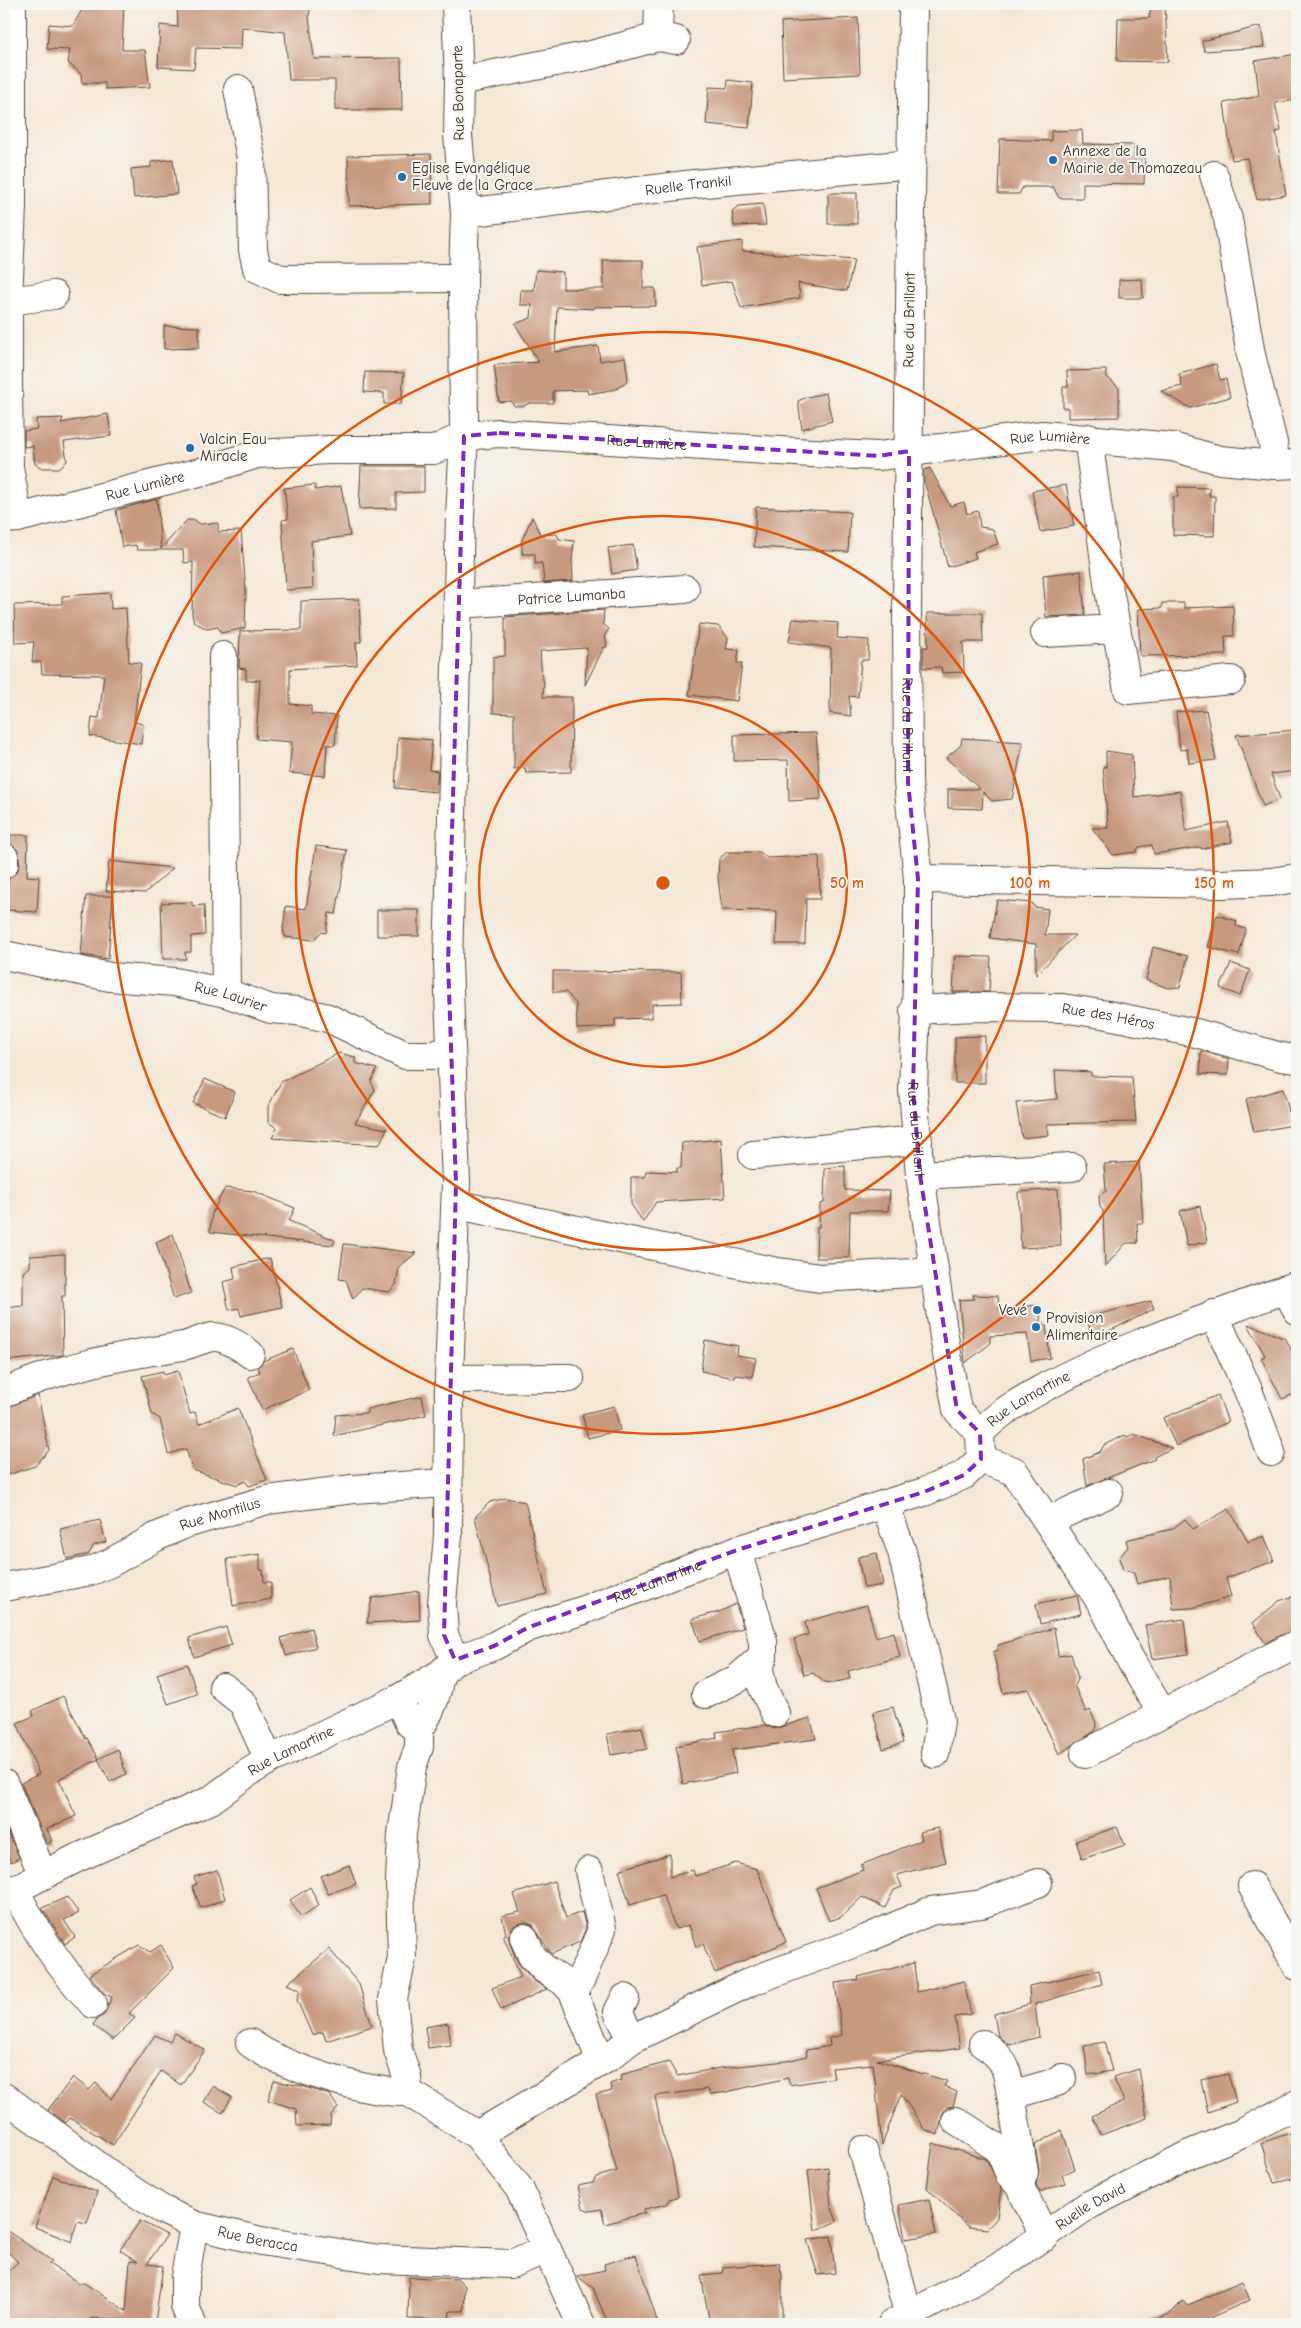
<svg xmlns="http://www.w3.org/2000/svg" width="1301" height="2328" font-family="'Comic Neue',sans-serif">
<rect width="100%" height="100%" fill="#f6f6f2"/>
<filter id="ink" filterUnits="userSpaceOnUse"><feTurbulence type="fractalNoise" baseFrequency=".02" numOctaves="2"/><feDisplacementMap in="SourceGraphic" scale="10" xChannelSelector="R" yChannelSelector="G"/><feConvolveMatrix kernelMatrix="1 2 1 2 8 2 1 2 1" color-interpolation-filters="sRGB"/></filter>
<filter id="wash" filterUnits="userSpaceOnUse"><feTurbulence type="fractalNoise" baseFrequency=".0096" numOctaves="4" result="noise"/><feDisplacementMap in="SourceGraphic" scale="20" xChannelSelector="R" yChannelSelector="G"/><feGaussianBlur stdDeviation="1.12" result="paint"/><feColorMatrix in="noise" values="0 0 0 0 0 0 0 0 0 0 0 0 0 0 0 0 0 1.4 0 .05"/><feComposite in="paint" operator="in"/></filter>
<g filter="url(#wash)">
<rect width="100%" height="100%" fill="#f5e7d6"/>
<g id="blocks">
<path fill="#c79a7e" d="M85,4H124L122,50H145L150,87L105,89V83H82L81,74L68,63L70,50L47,49L49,24L73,26Z
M177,4H311L309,16L314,59L401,58L402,110H335V80H289L285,32L242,27L241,49L196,48L194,69L158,67L160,25L178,27Z
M1152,4H1165L1168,62L1117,61L1118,18H1149Z
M858,18L860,74L783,78L781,22Z
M1261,26L1264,47L1204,51L1202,41Z
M1297,54V100L1275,103L1281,131L1276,132L1286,195L1257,200L1247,158L1232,160L1224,103L1259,96L1255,61Z
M728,80L753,83L749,128L706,124L709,87L727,88Z
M1082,130L1083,144L1134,145V156H1145L1144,184L1083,183V198H1059L1053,187H1023L1019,194H998L1000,139L1051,141V131Z
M431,154L432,204L349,206L348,156Z
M173,159L177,194L134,198L131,169L151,167V162Z
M828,193H857V224H828Z
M763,204L766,225L734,226L732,211L739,206Z
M742,241V251L854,260L847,291L798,283L800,298L741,308L732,281L702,285L697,247Z
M603,260H643V288H655L656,306L594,307V309L557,307L555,352L598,346L600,361L625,357L628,380L616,389L588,394L587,390L553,391V403H529L524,406H514L511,401L499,402L494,365L539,362L515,324L531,318L532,305H520L521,290H534L536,270L563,272V289H604Z
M1142,279L1143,298H1119V280Z
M164,326L199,327V348L164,349Z
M1216,364L1220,380L1226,379L1230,397L1190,408L1161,391L1182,386L1179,374Z
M1106,370L1107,377L1119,388V417L1068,418V408H1063V387H1068L1067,371Z
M365,372L404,373L401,404H384V393L364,392Z
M826,393L832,421L802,429L798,401L807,397Z
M108,414L111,436L64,442L67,461L59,468H42L35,464L33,446L24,447V431L37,429L36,419L63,418L61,423Z
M361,466H424V492L396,493V508L359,509Z
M930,468L950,506L964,502L967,514L978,511L980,527L993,529L998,544L974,552L976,558L948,567L924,480V470Z
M315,485V490L341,486L350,536L311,541L313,588L286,590L282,520L288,519L284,488Z
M1066,485L1074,526L1040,532L1032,491Z
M1178,487L1210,488L1209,496H1215L1214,536L1173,535V497H1178Z
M157,499L161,549L187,520H195L200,524L218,523V532L241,531L246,591L245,628L221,633L218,627L207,629L194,622L192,614L193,562L184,563L183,550H137L136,545L122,547L116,510Z
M756,507L850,512L848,552L754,547Z
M532,517L541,535L557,534L559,539L574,541L572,561L573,581L544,583L542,563L535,564V554H522V540Z
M633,545L637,570L612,574L608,548Z
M1081,571L1085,615L1046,617L1043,575Z
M110,593L111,609L126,608L129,662L141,663L134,722L143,724L141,744L90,736L92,717L99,718L104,675L42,674L41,662H32L34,642L15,643L14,605L62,604V596Z
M359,599L361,642H356L357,665L290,669V704L311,706V714L337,716L335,745H327L325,776L289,773L292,742L256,739L260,680L246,681V669L239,668L240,631L301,630V601Z
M1162,603H1184V608L1233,606L1234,636H1225L1226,655L1140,656L1138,609L1162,608Z
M604,610L603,624L609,629L605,635L607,647H604L585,685L587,648L540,651L542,679L544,681L543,697H572L571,772L526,773L525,768L514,769V714L493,713V657L505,656V617Z
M927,613H982L983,642H963L964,672L942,673L941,667L923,668V647H928Z
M793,619L838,623L837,638L869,640L868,660H861L858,697L849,696L851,716L830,713L831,648L789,642Z
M699,624L718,626L728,638L726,649L739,650L737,663H742L737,701L689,695Z
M1206,710L1216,760L1189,763L1187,749L1180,750L1176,712Z
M1297,730V771L1271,774L1280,799L1263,806L1236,735Z
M816,733L821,799L789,801L788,760L734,761V735Z
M398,737L432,740L429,770L438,771L436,792L395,788Z
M962,738L1023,742L1012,799L992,801L983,792L982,809L948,808V789H980L946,758L961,745Z
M1106,751L1132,755L1134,797L1180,791L1186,831L1228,822L1232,842L1201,849V847L1154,854L1152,845L1139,847L1136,852L1113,855L1092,828H1108L1103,766L1106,767Z
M11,835H28L27,876L39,877L37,912L7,910L9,878L17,872L20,864L18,850L10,843Z
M316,846L347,850L336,914L329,913L326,933L321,932L314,940L285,937L283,929L286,906L306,909Z
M727,852H760L767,858L819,856L820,899H806L805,944H776L777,911L722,910L718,878L719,859Z
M109,861L173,868L145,893L106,891Z
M86,896H113L108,959L81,955Z
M997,900L1032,903L1034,907L1048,909L1045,935H1075L1036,975V944L990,938Z
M192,902V906L204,905L205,935L191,936V952H185L186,959H163L161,903Z
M377,910H419V936H377Z
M1217,915L1237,921L1236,926L1246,929L1239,955L1208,947Z
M1153,947L1188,956L1180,987L1168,988L1146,980Z
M955,956L991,957L989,992H953Z
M1231,963L1250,970L1240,996L1220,988Z
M553,971L681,972L682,1003L652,1004V1018L615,1019V1027L577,1029L576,1004L566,992H553Z
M985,1036V1083H955V1037Z
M1201,1051L1229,1059L1228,1075L1200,1074Z
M339,1053L355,1057V1063L377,1069L371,1082L375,1090L355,1123L387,1129L379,1145L272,1138L277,1128L268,1122V1107L281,1082Z
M1055,1070L1091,1072V1076L1132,1077L1136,1122L1047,1124L1049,1135L1022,1138L1016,1103L1057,1099Z
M205,1079L235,1092L225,1117L193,1103Z
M1283,1089L1293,1125L1254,1132L1246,1099Z
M721,1139L725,1198L656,1202L643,1222L631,1204V1177H645L646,1171L677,1172V1168H681L682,1143Z
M1139,1162L1143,1223H1137L1138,1243H1126L1105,1267L1103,1211L1100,1207L1099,1195L1106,1191L1104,1164Z
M845,1166V1190L890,1191L888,1211H850L849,1258H816L817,1227H819L820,1204L824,1203L825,1168Z
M225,1188L253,1191L295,1208L289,1221L335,1240L333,1245L210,1232L212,1213Z
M1058,1189L1061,1246L1021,1248L1018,1192Z
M1200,1206L1207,1242L1187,1246L1180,1211Z
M173,1234L191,1293L174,1299L156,1242Z
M344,1244L416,1253L399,1267L396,1285L389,1292L362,1288L353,1299L346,1280L339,1279Z
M65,1254V1296H62L63,1355L5,1361L4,1308L23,1306V1272L30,1267V1256Z
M270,1258L282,1307L241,1316L239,1308L229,1310L223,1282L235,1279L233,1267Z
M973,1295L998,1296L999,1309L1039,1305L1041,1324L1046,1325L1050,1358L1031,1361L1027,1334L990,1336V1344L965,1363L959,1300L974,1299Z
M1151,1301L1154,1309L1091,1340L1088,1317Z
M1248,1324L1286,1339L1292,1352L1297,1349V1393L1282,1399L1261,1358L1265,1356Z
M705,1340L738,1346L737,1355L756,1358L752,1377L735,1375L734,1378L701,1371Z
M293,1349L309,1390L262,1410L248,1377L260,1372L258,1367L263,1361Z
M163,1371L164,1375L178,1371L190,1414L195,1412L199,1424L238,1408L267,1480L249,1486L245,1481L237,1485L193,1470L186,1449L168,1454L160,1419L152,1414L142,1376Z
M38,1395L49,1450L35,1466L4,1476V1408Z
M1218,1395L1228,1422L1176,1446L1163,1418Z
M422,1396L426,1415L334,1436L336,1415L367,1413V1409Z
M614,1406L620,1430L588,1438L582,1414Z
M1134,1434L1172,1448L1154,1457L1155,1459L1087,1486L1083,1459L1100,1452L1104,1445L1125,1435L1127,1437Z
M506,1498L525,1502L547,1594L497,1606L475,1517L490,1502Z
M1229,1509L1248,1542L1264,1536L1274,1561L1226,1578L1231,1597L1192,1608L1173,1609L1170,1576L1137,1584L1134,1573L1123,1570L1119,1558L1128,1547L1126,1540L1172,1529L1185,1519L1193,1529Z
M100,1520L106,1542L94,1545L89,1554L67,1559L60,1529Z
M877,1553L883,1585L864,1588L858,1557Z
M260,1554V1570H263L264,1582H271V1599L233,1606L227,1559Z
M419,1591L420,1620L367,1623L372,1598Z
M1077,1595L1081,1614L1040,1624L1036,1604Z
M1297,1595V1628L1265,1643L1253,1623L1279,1601Z
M736,1604L743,1628L700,1641L692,1619L719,1612Z
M867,1605L876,1637L894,1632L900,1657L848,1671L850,1679L831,1683L824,1682L813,1673L804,1675L794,1639L808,1635L805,1622Z
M1184,1619L1188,1654L1152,1659L1145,1625Z
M226,1627L232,1645L194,1657L189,1638Z
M311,1628L316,1647L286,1656L281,1638Z
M1054,1628L1058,1656L1071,1654L1078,1678L1074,1685L1086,1712L1090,1710L1096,1723L1095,1731L1059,1754L1028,1689L1003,1693L993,1652L998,1650V1645Z
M187,1664L197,1694L168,1704L157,1674Z
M63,1696L86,1739L87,1738L99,1759L59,1779L76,1816L47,1829L52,1841L47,1844L21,1783L39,1774L17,1723L34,1716L32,1711Z
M893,1707L903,1743L883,1749L873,1712Z
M810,1718L816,1739L732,1750L736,1773L683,1784L676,1746L717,1738L716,1732L765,1725L774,1729Z
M642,1727L647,1749L611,1755L607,1734Z
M118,1749L126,1774L110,1782L98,1759Z
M4,1823L19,1858L11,1862L4,1847Z
M1117,1827L1125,1845L1082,1859L1076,1841Z
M938,1828L946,1862L897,1875L902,1887L894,1890L885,1908L862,1897L841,1917L829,1921L816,1888L863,1870L861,1865L922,1840L920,1832Z
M670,1854V1877L693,1870L695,1876L736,1863L757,1869L786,1942L715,1973L703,1944L696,1947L689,1925L676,1929L663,1895L630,1905L619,1870Z
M349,1865L356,1884L328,1894L321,1876Z
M217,1870L225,1899L201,1908L192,1886L197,1884L194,1877Z
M554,1881L566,1918L582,1912L586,1928L580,1942L551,1954L533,1925L525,1922L517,1924L512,1928L509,1936L510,1944L518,1963L533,1980L547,1989L501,2010L492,1988L521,1977L503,1936L506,1934L502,1916L520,1912L514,1894Z
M310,1887L319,1905L301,1917L290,1900Z
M67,1897L79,1913L64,1920L75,1937L65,1944L42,1908Z
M139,1945L150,1952L161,1945L174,1968L129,2013L135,2018L113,2040L93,2025L97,2019L104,2015L112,1997L105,1994L89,1975Z
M329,1949L359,1984L372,2026L326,2041L323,2032L312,2035L297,2000L300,1990L287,1984Z
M914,1963L917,1992L964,1981L971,2014L955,2017L960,2048L877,2060L947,2081L944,2086L957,2092L953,2106L947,2107L943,2113L938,2135L924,2129L901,2094L882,2145L873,2064L832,2068L834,2078L790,2085L788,2078L722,2093L710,2094L708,2089L655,2096L662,2133L672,2161L678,2197L669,2199L667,2204L644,2209L645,2213L605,2224L601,2209L590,2211L583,2208L578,2186L593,2183L596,2177L617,2171L596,2095L612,2091L610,2084L621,2080L620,2075L669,2062L677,2076L720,2068L787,2061L807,2056L806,2050L830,2046L829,2038L842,2035L835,1983L859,1980L858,1977Z
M1099,1970L1102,1984L1035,2004L1039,2037L1009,2045L998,2036L994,2014L1030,2004L1029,1986Z
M448,2023L451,2045L428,2048L425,2027Z
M175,2033L205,2050L181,2085L161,2071L113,2145L70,2118L66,2123L48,2110L73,2077L89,2090L96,2083L111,2099L155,2035L170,2042Z
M1104,2042L1112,2071L1088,2075L1084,2046Z
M1139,2069L1147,2118L1101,2135L1092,2116L1124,2101L1113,2077Z
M1228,2074L1236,2102L1208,2112L1201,2080Z
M274,2081L302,2086L330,2095L338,2108L331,2115L330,2125L297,2126L296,2109L268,2100Z
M213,2086L232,2097L222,2113L204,2102Z
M1062,2130L1075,2169L1062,2175L1065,2183L1040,2192L1036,2185L1039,2170L1035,2145Z
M1290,2133L1297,2178L1274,2183L1261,2143Z
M933,2143L986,2159L1001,2188L997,2218L987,2229L968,2227L927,2188Z
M828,2167L831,2206L837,2221L815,2231L808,2170Z
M53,2176L97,2192L87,2223L77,2221L72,2242L35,2227Z
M929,2199L936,2234L905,2239L899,2205Z
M140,2221L167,2235L147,2264L163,2266L155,2322L91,2318V2324H4V2275L18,2262L4,2248V2229L52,2261L49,2264L79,2283H84L126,2311L130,2261L138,2262L120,2250Z
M831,2236L835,2273L818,2275L807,2240Z
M636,2255L658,2324H608L593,2288L577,2276L605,2270L604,2264Z
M779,2263L782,2275V2324H710L701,2275L723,2273V2267Z
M409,2277L458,2279L465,2286L464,2311H450L449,2320L408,2319Z
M1242,2282L1250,2300L1203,2321L1207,2324H1144L1171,2313L1183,2301L1188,2305Z"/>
</g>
</g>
<g filter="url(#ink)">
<use href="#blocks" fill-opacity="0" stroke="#57463a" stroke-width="1"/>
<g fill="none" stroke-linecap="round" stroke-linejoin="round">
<defs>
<g id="minor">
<path d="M12,4V206L8,301V385L9,467L18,518"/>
<path id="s1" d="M913,4L907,611L908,782L918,879V952L913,1090L920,1175L944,1337L957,1410L980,1433"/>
<path d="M658,37L659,4"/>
<path d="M459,81L591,55L658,37L676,40"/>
<path d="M238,89L251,159L253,250L257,268L280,279L463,278"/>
<path d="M1214,175L1228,219L1251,355L1273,443L1275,465"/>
<path id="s2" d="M465,213L694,184L912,164"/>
<path d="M8,301L54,295"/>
<path d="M1088,438L1109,590L1128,690L1231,680"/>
<path id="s3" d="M4,519L18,518L204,471L257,454L328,450H434L464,436L499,433L812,453L879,456L1043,435L1172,447L1220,460L1275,465L1297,464"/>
<path id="s4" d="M458,604L685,589"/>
<path d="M1045,633L1116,629"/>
<path d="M223,656L226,993"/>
<path d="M4,864V857"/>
<path d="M918,879L1222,884L1271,882L1297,878"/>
<path id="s5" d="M4,955L110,977L175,982L226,993L271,1009L297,1011L328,1018L405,1055H432L450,1051"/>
<path id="s6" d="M914,1010L976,1007L1062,1008L1108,1015L1196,1033L1281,1057L1297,1059"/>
<path d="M753,1155L918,1140"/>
<path d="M920,1175L1072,1167"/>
<path d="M455,1207H468L772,1271L820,1278L913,1273L934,1269"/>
<path d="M1286,1289L1297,1310"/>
<path d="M1214,1314L1248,1390L1271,1452"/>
<path d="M449,1379L570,1378"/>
<path d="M4,1393C60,1366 122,1356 183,1346C193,1344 203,1338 213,1337C224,1336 242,1347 250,1354"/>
<path d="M981,1459L1014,1471L1102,1604L1130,1659L1162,1713"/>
<path d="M885,1504L902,1552L940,1721L935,1754"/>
<path d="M1048,1521L1109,1493"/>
<path d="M737,1550L763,1641V1656L759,1670L763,1688L775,1713"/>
<path id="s7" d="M4,1587L91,1571L110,1563L156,1537L185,1524L267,1500L353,1489L447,1483"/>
<path d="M455,1660L444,1635L442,1603L448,1536L449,1379L456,1183L448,963L460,517L464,436L463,278L465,213L458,135L459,81L456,4"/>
<path d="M223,1687L243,1703L269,1760"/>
<path d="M706,1694L737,1679L763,1656"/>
<path d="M398,1699L409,1723L419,1730V1747L412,1767L402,1834L400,1882L402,1958L393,1999L398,2050L407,2077L408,2092L477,2135L519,2188L581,2324"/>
<path d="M419,1730C431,1711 437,1696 440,1674"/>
<path d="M1085,1754L1297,1644"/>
<path d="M4,1784L43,1875"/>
<path d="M1252,1886L1297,1966"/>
<path d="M15,1890C35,1931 62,1970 93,2004"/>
<path id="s8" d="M4,1895L77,1858L211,1800L246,1774L269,1760L398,1699L440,1674L455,1660L494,1646L527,1628L581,1611L737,1550L924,1492L964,1475L981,1459L980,1433C1000,1411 1024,1399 1049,1385C1128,1343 1213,1317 1297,1285"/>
<path d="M524,1938L532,1956L544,1969L564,1982L573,1992L601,2061"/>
<path d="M573,1992L581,1979L602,1929L589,1871"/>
<path d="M625,1998L618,2012L632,2039"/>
<path d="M250,2043C282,2067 368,2094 408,2092"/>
<path d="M983,2044C1006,2059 1007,2069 1011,2095"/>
<path id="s9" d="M4,2097L130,2189L161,2209L194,2225L261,2241L379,2259L511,2264L547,2249"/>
<path d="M956,2121L999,2149L1010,2175L1019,2185L1045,2237"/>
<path d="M477,2135L609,2057L632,2039L752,1981L866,1939L930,1911L982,1904L1038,1883"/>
<path d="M863,2150L909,2316"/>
<path d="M1021,2181L1024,2172L1011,2095L1057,2082L1062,2078"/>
<path d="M192,2324L185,2306V2277L194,2225"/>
<path id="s10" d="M892,2324L996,2269L1087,2206L1190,2154L1242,2133L1297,2104"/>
</g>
</defs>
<use href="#minor" stroke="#57463a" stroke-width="30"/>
<use href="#minor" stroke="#fff" stroke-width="28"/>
</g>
</g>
<path fill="none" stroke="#7b2cbf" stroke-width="4" stroke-dasharray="10 6" stroke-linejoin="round" d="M499,433L879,456L909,451L908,782L918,879L913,1090L920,1175L957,1410L980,1433L981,1459L964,1475L924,1492L737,1550L527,1628L494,1646L455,1660L444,1635L456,1183L448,963L464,436Z"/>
<g fill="none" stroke="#df570d" stroke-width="2.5">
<circle cx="663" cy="883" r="184"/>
<circle cx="663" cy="883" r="367"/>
<circle cx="663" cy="883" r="551"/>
</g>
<g fill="#1f6fb2" stroke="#f6f6f2" stroke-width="2">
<circle cx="1053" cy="160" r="5"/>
<circle cx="402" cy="177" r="5"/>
<circle cx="190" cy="448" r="5"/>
<circle cx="1037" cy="1310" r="5"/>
<circle cx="1036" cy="1327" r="5"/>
</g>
<g text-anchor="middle" stroke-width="4" stroke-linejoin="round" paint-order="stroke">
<g font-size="15" fill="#3b2a1e" stroke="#f6f6f2">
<text transform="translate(458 93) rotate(-91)" y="5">Rue Bonaparte</text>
<text dy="5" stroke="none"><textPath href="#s2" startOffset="225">Ruelle Trankil</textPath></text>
<text transform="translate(909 320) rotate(-89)" y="5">Rue du Brillant</text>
<text dy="5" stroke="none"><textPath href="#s3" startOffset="1060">Rue Lumière</textPath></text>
<text dy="5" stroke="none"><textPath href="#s3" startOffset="655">Rue Lumière</textPath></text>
<text dy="5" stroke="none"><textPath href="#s3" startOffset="145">Rue Lumière</textPath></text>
<text dy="5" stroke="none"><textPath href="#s4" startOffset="114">Patrice Lumanba</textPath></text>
<text dy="5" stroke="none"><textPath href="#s1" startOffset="721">Rue du Brillant</textPath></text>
<text dy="5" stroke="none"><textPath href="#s5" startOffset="231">Rue Laurier</textPath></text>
<text dy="5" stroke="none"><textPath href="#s6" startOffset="195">Rue des Héros</textPath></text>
<text dy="5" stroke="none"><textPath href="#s1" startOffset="1126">Rue du Brillant</textPath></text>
<text dy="5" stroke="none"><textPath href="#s8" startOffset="1162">Rue Lamartine</textPath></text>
<text dy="5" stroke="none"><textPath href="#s7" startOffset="230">Rue Montilus</textPath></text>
<text dy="5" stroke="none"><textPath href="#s8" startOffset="728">Rue Lamartine</textPath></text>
<text dy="5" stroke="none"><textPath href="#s8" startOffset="322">Rue Lamartine</textPath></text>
<text dy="5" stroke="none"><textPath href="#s10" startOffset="231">Ruelle David</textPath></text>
<text dy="5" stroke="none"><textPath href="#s9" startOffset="295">Rue Beracca</textPath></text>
</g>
<g font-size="15" fill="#3b2a1e" stroke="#f6f6f2" text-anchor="start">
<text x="1063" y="156">Annexe de la<tspan x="1063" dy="17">Mairie de Thomazeau</tspan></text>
<text x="412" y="173">Eglise Evangélique<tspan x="412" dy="17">Fleuve de la Grace</tspan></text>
<text x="200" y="444">Valcin Eau<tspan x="200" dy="17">Miracle</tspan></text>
<text x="1027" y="1315" text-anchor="end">Vevé</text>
<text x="1046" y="1323">Provision<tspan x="1046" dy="17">Alimentaire</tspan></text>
</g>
</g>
<circle cx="663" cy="883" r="8" fill="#df570d" stroke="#f6f6f2" stroke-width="2.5"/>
<g font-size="15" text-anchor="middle" font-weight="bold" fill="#df570d" stroke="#f6f6f2" stroke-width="4" stroke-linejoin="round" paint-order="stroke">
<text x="847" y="888">50 m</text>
<text x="1030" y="888">100 m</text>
<text x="1214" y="888">150 m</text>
</g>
<rect width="1301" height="2328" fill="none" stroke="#f6f6f2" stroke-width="20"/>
</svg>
